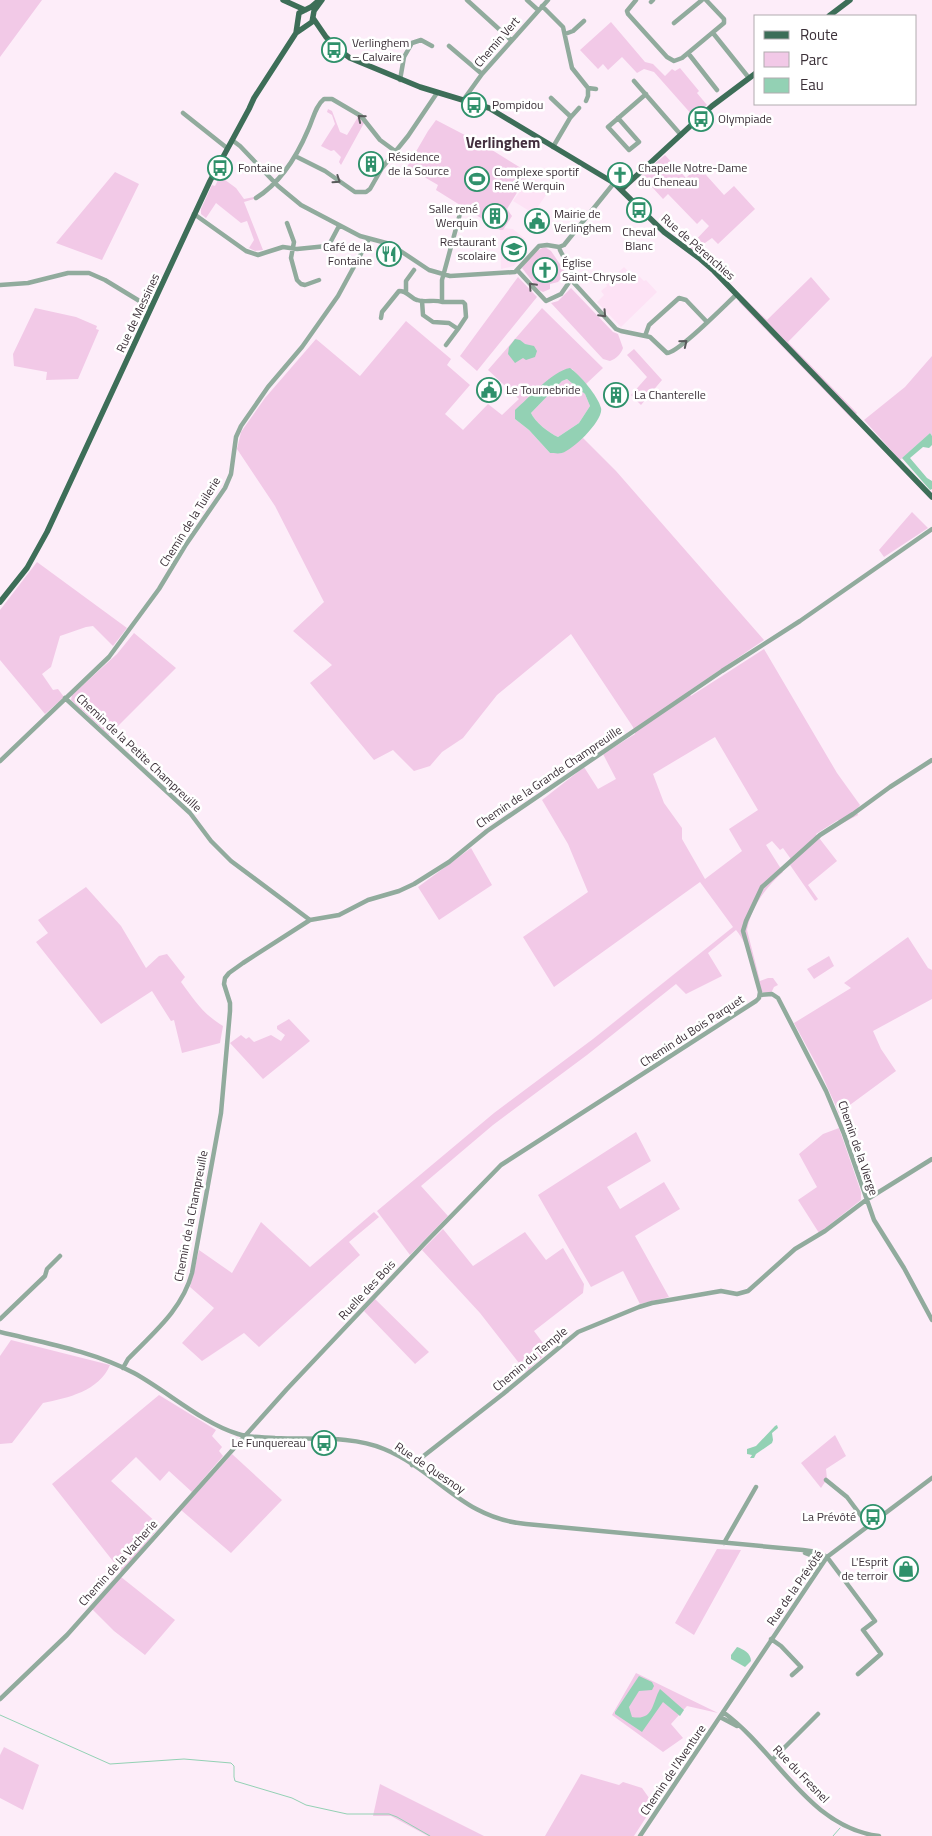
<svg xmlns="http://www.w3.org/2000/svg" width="932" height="1836" font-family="'Titillium Web',sans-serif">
<rect width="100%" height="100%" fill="#fdedf9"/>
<path fill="#fde2f5" d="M530,177L550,189L537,208H534L531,212L513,201Z
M504,228L513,229L525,239L522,243L528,248L514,266L501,269L500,230Z
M624,267L636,279L639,276L644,281L646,280L657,292L621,327L597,302L604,295L601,291L607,286L606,284Z"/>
<path fill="#f2c9e7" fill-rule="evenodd" d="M0,0H42L0,57Z
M611,22L645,62L653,64L665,76L672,69L675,71L680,68L699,91L697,93L707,105L693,116L654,72L644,69L637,73L622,57L608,70L603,64L598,69L580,50Z
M328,109L332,111L340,132L347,135L358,117L364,123L341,165L339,162L341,157L334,150L331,151L321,146L335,124L332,115L327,112Z
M436,120L484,145L529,173L507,209L512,216L503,230H500L436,190L438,185L407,167L428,131Z
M665,155L686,178L698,166L724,195L734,186L755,209L718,244L712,238L702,245L696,253L687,246L691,245L709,226L702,219L697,224L668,194L663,199L641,175Z
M115,172L139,184L102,260L56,243Z
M217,174L236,188L244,199L254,197V199L244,202L263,250L255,251L249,248L254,240L247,221L241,223L216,203L206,218L201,214V209L212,185L215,186L218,180L215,178Z
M545,247L551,251L566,273L558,282L550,284V289L543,292L539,290L522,268C528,260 535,250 545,247Z
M518,277L537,297L477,371L460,356Z
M811,277L830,299L788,342L857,413L852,419L739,302L743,297L767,320Z
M571,288L613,332L618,334L623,348C621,354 616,359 610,361L603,359L551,303L558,301Z
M35,308L76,317L97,326L96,329L99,330L78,379L46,380L47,372L14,366L13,354Z
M542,308L603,368L586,384L572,369L515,413V419L529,430L550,453H562L583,438L616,471L764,640L689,691L691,696L764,649L837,773L860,805L856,810L858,815L841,824L838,820L816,834L837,861L808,885L818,899L815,901L790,865L793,862L783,848L780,850L772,841L766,845L783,872C766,887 751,907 747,930L760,981L768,978H773L778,985L774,987L771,993L759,992C754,973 749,945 736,930L708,953L722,976L686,994L676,984L587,1055L493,1125L421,1186L448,1216L410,1255L377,1211L494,1113L593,1039L733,927L700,882L554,987L523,937L588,892L568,844L542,800L584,767L598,789L616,779L603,754L635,734L633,727L571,634L497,695L463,738L442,752L430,766L414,771L393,750L374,760L310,683L332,665L293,631L324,602L275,506L237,449L241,432L265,398L316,339L360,376L406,321L451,359L447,365L470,385L445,414L463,430L488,404L502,415L519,399L488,370ZM715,737L758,810L729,829L742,851L705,879L682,839V828L664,803L653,774Z
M634,349L662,380L641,405L631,395L647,377L627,355Z
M932,356V436L930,433L900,460L864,420L905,387Z
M567,379L585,394L590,406L579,423L558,437C549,433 535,422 531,413L562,381Z
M912,512L928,528L884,557L879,550Z
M37,562L127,628L113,646L93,626L86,627L60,636L51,667L42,674L53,690L58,689L64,697L45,714L0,660V610Z
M134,633L176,668L109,735L71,700L72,695L117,654Z
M471,848L492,885L439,920L418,887Z
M86,887L121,926L146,968L159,956L167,954L185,977L181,982C195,1001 202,1013 223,1026L220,1043L182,1053L174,1020L171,1021L152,991L101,1024L36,942L48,933L38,920Z
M908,937L928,968L932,970V999L873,1031L881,1049L896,1071L839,1113L820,1071L794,1023L851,988L844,983Z
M829,956L834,966L814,979L807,969Z
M289,1019L310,1041L263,1079L230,1043L241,1035L246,1039L249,1037L254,1042L271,1035L281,1041L285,1035L277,1029V1026Z
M839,1128L861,1192V1200L819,1233L798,1200L817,1187L799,1154L823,1134Z
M636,1132L651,1161L607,1187L620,1209L664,1182L680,1209L635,1236L669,1297L640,1304L623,1271L591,1287L538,1195Z
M374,1212L379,1217L349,1242L360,1255L259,1347L244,1333L202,1361L182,1343L214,1308L190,1287L199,1250L232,1273L261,1222L310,1267Z
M443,1229L473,1266L525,1232L546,1260L563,1248L584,1284L583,1293L534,1331L549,1351L526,1372L480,1313L422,1250Z
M375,1299L429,1352L415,1364L364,1311Z
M11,1340L110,1365C99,1391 68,1398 43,1403L12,1443L0,1444V1356Z
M159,1395L216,1430L212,1436L222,1447L219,1451L223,1456L192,1492L169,1471L160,1481L136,1457L111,1481L160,1526L121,1575L120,1570L52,1484Z
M835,1435L846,1456L826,1469L827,1479L821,1488L801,1463Z
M232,1454L282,1500L231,1553L181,1510Z
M717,1549L741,1550L694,1635L675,1623Z
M121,1577L175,1620L145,1655L114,1631L92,1609Z
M636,1673L718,1713L687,1706L671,1724L683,1738L663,1752L612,1715Z
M4,1747L39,1765L23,1810L0,1798V1755Z
M581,1774L619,1785L623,1782L642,1788L654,1805L634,1836H545Z
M380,1784L484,1836H428L391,1816H373Z"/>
<path fill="#93d1b4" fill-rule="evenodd" d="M515,339L520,340L525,344L534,346L537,351L535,357L526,360L523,358L515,363L508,354L509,347Z
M570,368C580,375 598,396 601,408C604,420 573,450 562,453C558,454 553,453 550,453L529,430L515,419V410C529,398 552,371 570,368ZM567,379L585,394L590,406L579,423L558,437C549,433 535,422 531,413L562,381Z
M930,433L932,436V445L929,448L923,447L910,458L927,478L932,481V489L930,490L902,458Z
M775,1426L777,1425L778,1428L772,1433L773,1440L772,1443L756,1454L754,1458H750L752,1455L747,1454V1449L756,1446Z
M737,1647C743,1649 751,1653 751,1661L745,1667L731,1659V1655Z
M639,1676L652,1682L654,1686L652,1690L639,1691L629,1707L632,1717C654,1721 652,1703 660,1689L684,1710L680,1716L663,1702L642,1732L615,1714V1712Z"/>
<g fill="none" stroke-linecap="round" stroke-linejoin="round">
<path stroke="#93d1b4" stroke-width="1" d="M0,1715L110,1764L184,1759L231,1763L234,1766V1777L235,1781L292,1798L306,1805L347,1814H389L397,1817L430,1836
M833,1836L840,1828"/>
<path stroke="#91ab9d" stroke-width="4.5" d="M467,0L511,40
M527,0L538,10
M636,0L627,11L628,14L667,57L674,61L682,58L724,23V19L706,0
M651,2L653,0
M542,6L563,27L572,68L588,88V96L586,101
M674,23L702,0
M713,33L749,78
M565,34L573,31L584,21
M449,46L482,74
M688,53L717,90
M400,80L404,57L412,43L421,40L432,46
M634,81L681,135
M588,88L596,89
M551,98L571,117
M464,99L482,74L548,0
M183,113L227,148
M618,118L639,142L629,150L608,127L646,94
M232,140L240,146L278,186L301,205L360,236L390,244L429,270L450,276L515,272L539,246L547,245L559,247
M553,147L570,118L579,108
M295,156L325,171L355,192H366L370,189L382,168L408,136L437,93
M256,198C280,183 297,156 308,130C313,120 315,106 324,99H332L361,116L380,140L395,151
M194,214L246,251L258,255L283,247L297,249L327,246L330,243L339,226
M287,223L294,242L291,258L297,280L301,284L305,285L319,280
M559,247C561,256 569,262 571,270C573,275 571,278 574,283L616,329L621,331L650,337L667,353C678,353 725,305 736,295
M559,247L564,245L614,183
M518,271L546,301L561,294L572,278
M0,285L28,283L68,273H89L105,280L151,308
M406,292V281L414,270
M422,301L423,315L433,322L449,323L458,329L466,317L465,304L463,302H442
M381,318L382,312L399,291C408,291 410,298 417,300C425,303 434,299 442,302V280L461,210
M645,336L649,325L679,298L686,300L707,322
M446,345L458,329
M65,698L190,813L211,841L231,861L310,920
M0,761L109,657L159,589L185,546L225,488L231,474L236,437L241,426L268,387L302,347L338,296L369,239
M760,995L772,994L778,998L826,1091L844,1134L874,1220L904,1268L932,1320
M0,1319L45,1276L47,1269L60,1256
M0,1332C45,1343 92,1351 134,1373C167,1391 202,1423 238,1434C250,1438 263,1437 275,1438C311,1440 351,1435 384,1449C438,1471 461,1518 526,1524L803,1550L817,1552L827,1557L875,1621L863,1630L881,1654L858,1674
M123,1368L128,1359C153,1333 182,1310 192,1273L221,1113L230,1011V1003L224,984L225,978L229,973L243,963L310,920L339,915L368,900L399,891L414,884L449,862L487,831L722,671L800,621L932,529
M412,1465L503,1394L578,1332L639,1307L652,1303L721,1291L737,1294L748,1291L795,1249L825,1231L866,1200L932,1159
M826,1480L847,1497L868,1525
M724,1543L756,1487
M805,1553L813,1556L822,1564
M771,1639L781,1646L801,1667L792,1675
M0,1699L67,1635L287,1389L425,1243L501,1165L756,1001L759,998L760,992L743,931L746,921L762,887L820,835L853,814L890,787L932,760
M723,1712C776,1750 808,1827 879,1836
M720,1717L737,1726
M772,1760L818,1714
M640,1836L827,1557L932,1478"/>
<path stroke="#3d6e58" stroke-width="5.5" d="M283,0L305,10
M829,16L850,0
M313,18L326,37L339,50L350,58L420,87L489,108L614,183L664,232L699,258L714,271L932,497
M296,33L299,13L311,7L317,2
M622,189L712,106L756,73
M0,602L27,568L47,532L210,181L249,109L254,98L296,33L312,22L314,11L322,0"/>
</g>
<defs><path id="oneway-chevron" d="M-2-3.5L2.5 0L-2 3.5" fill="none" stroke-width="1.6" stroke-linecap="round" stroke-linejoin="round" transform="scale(1.25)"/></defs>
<g stroke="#595b5b">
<use href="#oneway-chevron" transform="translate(361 118) rotate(-140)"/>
<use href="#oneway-chevron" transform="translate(337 180) rotate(34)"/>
<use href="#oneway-chevron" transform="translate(532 286) rotate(-133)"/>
<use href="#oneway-chevron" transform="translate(603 314) rotate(47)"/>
<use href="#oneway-chevron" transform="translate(684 343) rotate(-39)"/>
</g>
<defs>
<symbol id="bus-ring" viewBox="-11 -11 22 22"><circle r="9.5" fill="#fff" stroke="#2f916b" stroke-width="1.5"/><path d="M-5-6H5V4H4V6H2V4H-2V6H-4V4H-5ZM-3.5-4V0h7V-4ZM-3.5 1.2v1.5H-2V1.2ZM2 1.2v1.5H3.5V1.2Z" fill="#2f916b"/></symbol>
<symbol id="building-ring" viewBox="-11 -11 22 22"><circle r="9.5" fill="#fff" stroke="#2f916b" stroke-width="1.5"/><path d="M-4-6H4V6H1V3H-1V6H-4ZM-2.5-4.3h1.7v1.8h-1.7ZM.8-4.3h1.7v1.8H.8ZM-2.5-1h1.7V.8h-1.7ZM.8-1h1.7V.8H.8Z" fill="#2f916b"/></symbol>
<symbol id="church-ring" viewBox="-11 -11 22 22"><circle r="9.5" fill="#fff" stroke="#2f916b" stroke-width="1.5"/><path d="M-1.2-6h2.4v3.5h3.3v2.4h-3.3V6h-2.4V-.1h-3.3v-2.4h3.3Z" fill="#2f916b"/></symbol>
<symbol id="stadium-ring" viewBox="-11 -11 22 22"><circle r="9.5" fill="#fff" stroke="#2f916b" stroke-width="1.5"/><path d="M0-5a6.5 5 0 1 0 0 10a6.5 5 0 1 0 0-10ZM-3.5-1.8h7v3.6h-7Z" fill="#2f916b"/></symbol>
<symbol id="civic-ring" viewBox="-11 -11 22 22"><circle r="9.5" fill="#fff" stroke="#2f916b" stroke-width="1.5"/><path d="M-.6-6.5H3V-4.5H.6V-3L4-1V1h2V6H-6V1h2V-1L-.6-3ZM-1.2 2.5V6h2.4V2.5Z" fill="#2f916b"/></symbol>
<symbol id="school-ring" viewBox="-11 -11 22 22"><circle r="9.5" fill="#fff" stroke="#2f916b" stroke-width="1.5"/><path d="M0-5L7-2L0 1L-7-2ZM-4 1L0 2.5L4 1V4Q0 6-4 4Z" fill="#2f916b"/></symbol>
<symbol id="restaurant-ring" viewBox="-11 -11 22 22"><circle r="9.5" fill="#fff" stroke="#2f916b" stroke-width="1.5"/><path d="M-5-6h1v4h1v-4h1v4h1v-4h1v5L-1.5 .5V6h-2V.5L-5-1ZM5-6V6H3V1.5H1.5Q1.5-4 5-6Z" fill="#2f916b"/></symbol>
<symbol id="shop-ring" viewBox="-11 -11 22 22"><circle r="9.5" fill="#fff" stroke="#2f916b" stroke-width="1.5"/><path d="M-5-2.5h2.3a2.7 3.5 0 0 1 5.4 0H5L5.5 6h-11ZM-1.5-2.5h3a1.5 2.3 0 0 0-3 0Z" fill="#2f916b"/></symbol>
</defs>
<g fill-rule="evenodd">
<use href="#bus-ring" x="320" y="36" width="28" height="28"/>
<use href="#bus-ring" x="460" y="91" width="28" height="28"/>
<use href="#bus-ring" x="687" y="105" width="28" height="28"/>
<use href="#building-ring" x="357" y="150" width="28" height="28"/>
<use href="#bus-ring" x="206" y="154" width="28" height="28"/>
<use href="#church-ring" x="606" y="161" width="28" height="28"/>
<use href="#stadium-ring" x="463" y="165" width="28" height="28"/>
<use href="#bus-ring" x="625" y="196" width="28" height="28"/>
<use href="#building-ring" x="481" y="202" width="28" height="28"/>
<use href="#civic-ring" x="523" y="207" width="28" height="28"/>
<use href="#school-ring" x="500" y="235" width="28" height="28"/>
<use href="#restaurant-ring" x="375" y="240" width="28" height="28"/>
<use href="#church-ring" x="531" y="256" width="28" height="28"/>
<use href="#civic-ring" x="475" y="376" width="28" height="28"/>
<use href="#building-ring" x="602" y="381" width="28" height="28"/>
<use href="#bus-ring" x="310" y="1429" width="28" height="28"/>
<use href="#bus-ring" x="859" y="1503" width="28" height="28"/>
<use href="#shop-ring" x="892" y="1555" width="28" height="28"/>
</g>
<g text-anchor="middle" stroke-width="5" stroke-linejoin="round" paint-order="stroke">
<g font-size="12" fill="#3b3038" stroke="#fff">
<text transform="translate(497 42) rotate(-49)" y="4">Chemin Vert</text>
<text transform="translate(698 247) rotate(41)" y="4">Rue de Pérenchies</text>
<text transform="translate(138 313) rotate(-65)" y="4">Rue de Messines</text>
<text transform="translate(190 522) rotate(-58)" y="4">Chemin de la Tuilerie</text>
<text transform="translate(139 753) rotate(43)" y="4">Chemin de la Petite Champreuille</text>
<text transform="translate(549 777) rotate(-34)" y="4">Chemin de la Grande Champreuille</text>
<text transform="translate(692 1031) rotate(-33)" y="4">Chemin du Bois Parquet</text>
<text transform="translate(858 1148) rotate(71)" y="4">Chemin de la Vierge</text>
<text transform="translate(191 1216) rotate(-79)" y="4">Chemin de la Champreuille</text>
<text transform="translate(367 1290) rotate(-47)" y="4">Ruelle des Bois</text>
<text transform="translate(530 1359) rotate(-40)" y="4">Chemin du Temple</text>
<text transform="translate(430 1468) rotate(34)" y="4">Rue de Quesnoy</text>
<text transform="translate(118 1563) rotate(-48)" y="4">Chemin de la Vacherie</text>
<text transform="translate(795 1588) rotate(-55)" y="4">Rue de la Prévôté</text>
<text transform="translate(673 1770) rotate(-56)" y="4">Chemin de l'Aventure</text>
<text transform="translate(801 1774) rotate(46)" y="4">Rue du Fresnel</text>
</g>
<g font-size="12" fill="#3b3038" stroke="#fff" text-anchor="start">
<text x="352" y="47">Verlinghem<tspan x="352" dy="14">– Calvaire</tspan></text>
<text x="492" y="109">Pompidou</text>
<text x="718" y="123">Olympiade</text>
<text x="388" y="161">Résidence<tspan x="388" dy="14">de la Source</tspan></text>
<text x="238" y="172">Fontaine</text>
<text x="638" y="172">Chapelle Notre-Dame<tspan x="638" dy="14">du Cheneau</tspan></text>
<text x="494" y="176">Complexe sportif<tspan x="494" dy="14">René Werquin</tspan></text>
<text x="478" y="213" text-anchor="end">Salle rené<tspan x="478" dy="14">Werquin</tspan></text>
<text x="554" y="218">Mairie de<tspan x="554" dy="14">Verlinghem</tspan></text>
<text x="639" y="236" text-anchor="middle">Cheval<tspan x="639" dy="14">Blanc</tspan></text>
<text x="496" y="246" text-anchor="end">Restaurant<tspan x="496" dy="14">scolaire</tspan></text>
<text x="372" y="251" text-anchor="end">Café de la<tspan x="372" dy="14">Fontaine</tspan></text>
<text x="562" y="267">Église<tspan x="562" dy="14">Saint-Chrysole</tspan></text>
<text x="506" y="394">Le Tournebride</text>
<text x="634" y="399">La Chanterelle</text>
<text x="306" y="1447" text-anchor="end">Le Funquereau</text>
<text x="856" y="1521" text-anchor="end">La Prévôté</text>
<text x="888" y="1566" text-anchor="end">L'Esprit<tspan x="888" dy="14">de terroir</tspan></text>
</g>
<g font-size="15" font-weight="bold" fill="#432f3e" stroke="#fff">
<text x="503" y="148">Verlinghem</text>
</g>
</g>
<rect x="754" y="15" width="162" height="90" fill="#ffffff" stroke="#b1acaf"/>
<rect x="764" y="31" width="25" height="8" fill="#3d6e58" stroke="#b1acaf"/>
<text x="800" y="40" font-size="15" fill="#3b3038">Route</text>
<rect x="764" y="52" width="25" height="15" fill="#f2c9e7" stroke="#b1acaf"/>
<text x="800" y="65" font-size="15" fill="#3b3038">Parc</text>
<rect x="764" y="78" width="25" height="15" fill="#93d1b4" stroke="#b1acaf"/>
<text x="800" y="90" font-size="15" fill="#3b3038">Eau</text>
</svg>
